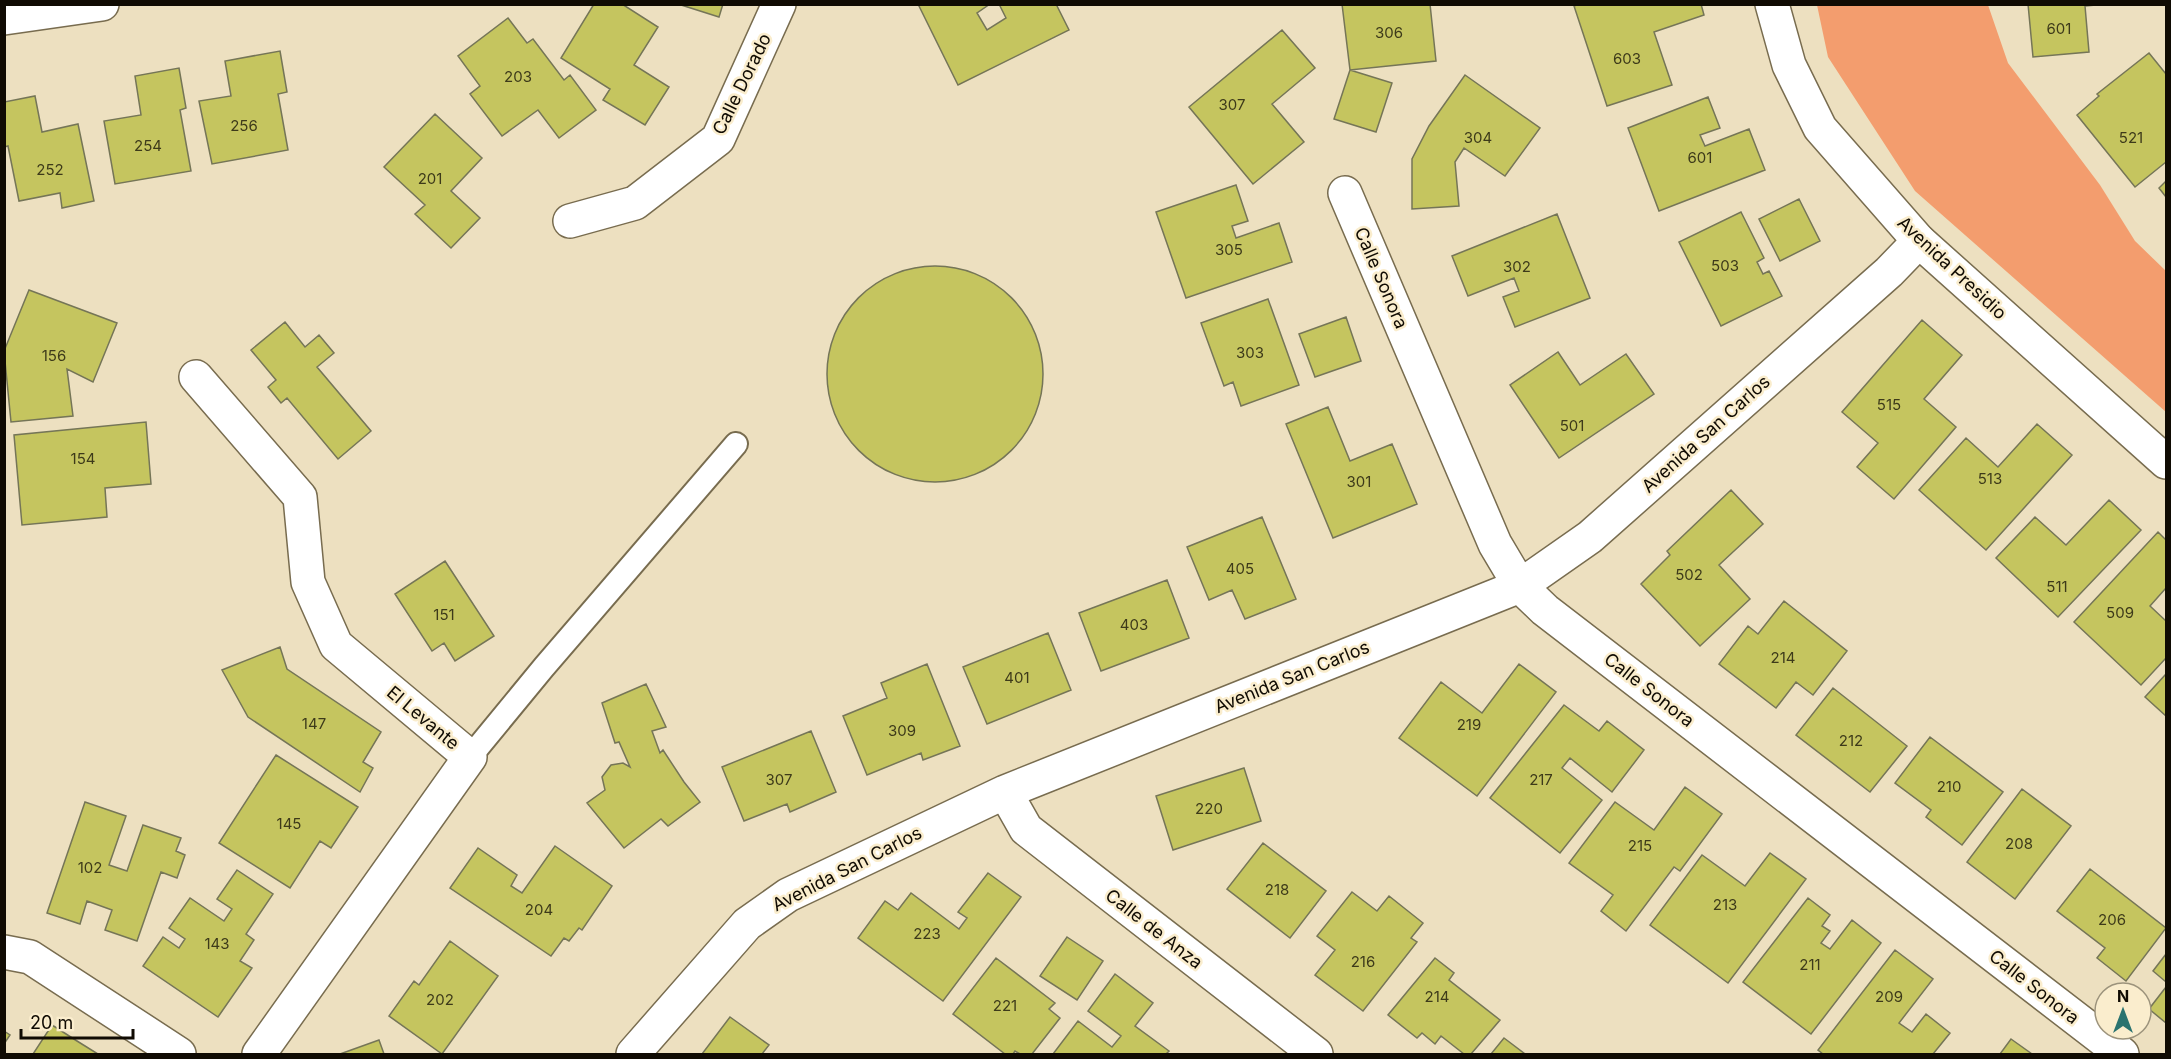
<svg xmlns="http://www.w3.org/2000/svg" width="2171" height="1059" font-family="Inter,sans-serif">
<rect width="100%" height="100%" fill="#ede0c0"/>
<path fill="#f39d6e" d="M1817,5H1988L2008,63L2100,185L2135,241L2166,271V412L1915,191L1828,57Z"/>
<path fill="#c5c55f" stroke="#757557" stroke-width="1.5" d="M594,4H622L658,27L634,65L669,87L645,125L603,100L610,89L561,58Z
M678,4H723L719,17Z
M918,4H990L977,13L987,30L1006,18L999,4H1056L1069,30L958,85Z
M1342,4H1430L1436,61L1350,70Z
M1579,4H1701L1704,15L1654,32L1672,85L1607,106L1574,6Z
M2028,4H2107L2085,6L2089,52L2033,57Z
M508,18L527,43L533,39L564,80L570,75L596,110L559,138L538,110L502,136L470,94L480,86L458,56Z
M1282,30L1315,68L1272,104L1304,142L1253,184L1189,107Z
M280,51L287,92L278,94L288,150L212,164L199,101L231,96L225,61Z
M2149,53L2166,74V162L2135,187L2077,115L2099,96L2097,94Z
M179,68L186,108L180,110L191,171L115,184L104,121L141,115L135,76Z
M1350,70L1392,83L1376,132L1334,119Z
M1465,75L1540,128L1505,176L1464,148L1455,162L1459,206L1412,209V159L1429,126Z
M35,96L42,132L78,124L94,201L62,208L60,193L19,201L8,146L4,147V102Z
M1708,97L1720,128L1700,135L1705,146L1749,129L1765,170L1659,211L1628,128Z
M435,114L482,158L451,191L480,218L451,248L415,214L425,205L384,167Z
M2166,181V197L2159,188Z
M1236,185L1248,221L1232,226L1236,238L1279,223L1292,262L1186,298L1156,212Z
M1799,199L1820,241L1780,261L1759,219Z
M1741,212L1764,258L1757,262L1763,274L1769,271L1782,296L1721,326L1679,242Z
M1557,214L1590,298L1515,327L1503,297L1519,291L1514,278L1468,296L1452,256Z
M827 374a108 108 0 1 1 216 0a108 108 0 1 1-216 0Z
M29,290L117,323L93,382L67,369L73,416L11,422L4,351Z
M1268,299L1299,385L1241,406L1233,382L1224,386L1201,323Z
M1346,317L1361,361L1315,377L1299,334Z
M1922,320L1962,355L1924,399L1956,427L1894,499L1857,467L1878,443L1842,412Z
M285,322L305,347L319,335L334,353L317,367L371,431L338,459L287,398L281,403L268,387L276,380L251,350Z
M1558,352L1580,385L1626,354L1654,394L1559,458L1510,385Z
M1328,407L1350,461L1392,444L1417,504L1333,538L1286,424Z
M146,422L151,484L105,488L107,517L22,525L14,435Z
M2037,424L2072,455L1986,550L1919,490L1966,438L1998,467Z
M1731,490L1763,524L1719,565L1750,599L1700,646L1641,584L1670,555L1667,551Z
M2109,500L2141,530L2058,617L1996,558L2035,517L2066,545Z
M1262,517L1296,599L1245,619L1232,590L1209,600L1187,547Z
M2158,532L2166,540V588L2150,606L2166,621V658L2141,685L2074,622Z
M445,561L494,636L455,661L444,643L432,651L395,594Z
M1167,580L1189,638L1101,671L1079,613Z
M1784,601L1847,651L1813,695L1796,682L1776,708L1719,664L1748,626L1758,634Z
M1048,633L1071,690L987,724L963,667Z
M280,647L287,669L381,732L363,762L373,768L360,792L248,717L222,670Z
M927,664L960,746L923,760L921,753L867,775L843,716L887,698L881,683Z
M1519,664L1556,692L1477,796L1399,738L1441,682L1482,713Z
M2166,674V716L2145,697Z
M646,684L666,727L652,731L660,753L663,750L684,782L700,802L668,826L661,819L624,848L587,803L605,790L602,777L611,765L623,763L630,767L619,742L615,743L602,703Z
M1833,688L1907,746L1870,792L1796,735Z
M1564,705L1599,731L1607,721L1644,750L1612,792L1570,758L1562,768L1602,800L1560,853L1490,798Z
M811,731L836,792L790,812L787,804L744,821L722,767Z
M1930,737L2003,792L1962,845L1926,817L1931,810L1895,783Z
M276,755L358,807L331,848L320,841L290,888L219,843Z
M1244,768L1261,821L1173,850L1156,796Z
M1685,787L1722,814L1680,871L1674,867L1626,931L1601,911L1613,895L1569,863L1615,802L1654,830Z
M2022,789L2071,826L2015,899L1967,862Z
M85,802L126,816L109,865L127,871L143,825L181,838L176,851L185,855L177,878L161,872L137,941L105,930L112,910L87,901L80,924L47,913Z
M1263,843L1326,891L1290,938L1227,889Z
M555,846L612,886L582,930L579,928L569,941L564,938L551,956L450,888L478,848L517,875L511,886L522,893Z
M1770,853L1806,879L1728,983L1650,925L1702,855L1745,886Z
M2090,869L2166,928L2126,981L2097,958L2105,948L2057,911Z
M237,870L273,894L246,934L254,940L240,961L252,968L218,1017L143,966L163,937L179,948L185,939L169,928L190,898L224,921L232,909L217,899Z
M988,873L1021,897L943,1001L858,938L885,901L898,910L911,893L959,929L967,918L958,912Z
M1352,892L1377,911L1389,896L1423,923L1411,938L1417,942L1363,1011L1315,975L1335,950L1317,936Z
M1808,898L1830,915L1822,926L1830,931L1821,943L1830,949L1852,920L1881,943L1811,1034L1743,982Z
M1067,937L1103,961L1077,1000L1040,976Z
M450,941L498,976L442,1054L389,1016L414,981L419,985Z
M1895,950L1933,979L1899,1023L1912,1032L1926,1014L1950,1033L1933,1054H1823L1818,1050Z
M2166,954V982L2153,971Z
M996,958L1055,1003L1049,1009L1060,1018L1032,1054H1020L1015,1051L1013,1054H1005L953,1014Z
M1435,958L1454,973L1449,980L1500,1020L1471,1054H1464L1441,1036L1435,1044L1422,1033L1417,1038L1388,1015Z
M1115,974L1153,1003L1135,1026L1169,1051L1166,1054H1053L1078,1021L1112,1047L1121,1036L1088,1011Z
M2166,987V1023L2149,1009Z
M730,1017L769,1045L762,1054H702Z
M52,1025L77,1041L98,1054H33Z
M4,1031L10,1035L4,1044Z
M1504,1038L1525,1054H1491Z
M2011,1039L2032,1054H2000Z
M379,1040L384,1054H340Z"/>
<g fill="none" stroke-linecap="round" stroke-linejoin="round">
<defs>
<path id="service" d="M470,757L544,667L736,444"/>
<path id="minor" d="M1345,193L1495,544L1520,586L1545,610L2122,1054
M570,221L635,203L718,139L779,4
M196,377L300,497L308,582L336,645L470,757L259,1054
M1005,792L1026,829L1316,1054
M4,952L30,957L179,1054
M633,1054L747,924L788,895L1005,792L1520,586L1590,537L1889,272L1919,241"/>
<path id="tertiary" d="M1772,4L1789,65L1820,128L1919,241L2166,462
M4,18L102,4"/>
</defs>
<use href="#service" stroke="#786c4f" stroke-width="26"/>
<use href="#minor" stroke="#786c4f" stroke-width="36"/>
<use href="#tertiary" stroke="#786c4f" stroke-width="36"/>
<use href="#service" stroke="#fff" stroke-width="22"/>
<use href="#minor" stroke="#fff" stroke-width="33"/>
<use href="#tertiary" stroke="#fff" stroke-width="33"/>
</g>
<g text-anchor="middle" stroke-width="5" stroke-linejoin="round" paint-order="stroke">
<g font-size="15" fill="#3d3a1a">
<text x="2059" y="34">601</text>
<text x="1389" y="38">306</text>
<text x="1627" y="64">603</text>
<text x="518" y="82">203</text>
<text x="1232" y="110">307</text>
<text x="244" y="131">256</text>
<text x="1478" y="143">304</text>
<text x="2131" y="143">521</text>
<text x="148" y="151">254</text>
<text x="1700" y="163">601</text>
<text x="50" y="175">252</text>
<text x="430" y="184">201</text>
<text x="1229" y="255">305</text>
<text x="1725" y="271">503</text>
<text x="1517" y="272">302</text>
<text x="1250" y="358">303</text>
<text x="54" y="361">156</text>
<text x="1889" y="410">515</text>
<text x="1572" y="431">501</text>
<text x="83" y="464">154</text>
<text x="1990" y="484">513</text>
<text x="1359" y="487">301</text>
<text x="1240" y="574">405</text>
<text x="1689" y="580">502</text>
<text x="2057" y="592">511</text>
<text x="2120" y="618">509</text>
<text x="444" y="620">151</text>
<text x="1134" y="630">403</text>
<text x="1783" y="663">214</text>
<text x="1017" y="683">401</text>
<text x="314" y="729">147</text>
<text x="1469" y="730">219</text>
<text x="902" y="736">309</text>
<text x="1851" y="746">212</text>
<text x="779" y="785">307</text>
<text x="1541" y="785">217</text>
<text x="1949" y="792">210</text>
<text x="1209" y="814">220</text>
<text x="289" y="829">145</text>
<text x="2019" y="849">208</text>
<text x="1640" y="851">215</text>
<text x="90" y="873">102</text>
<text x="1277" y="895">218</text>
<text x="1725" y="910">213</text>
<text x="539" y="915">204</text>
<text x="2112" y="925">206</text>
<text x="927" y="939">223</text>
<text x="217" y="949">143</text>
<text x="1363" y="967">216</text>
<text x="1810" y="970">211</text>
<text x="1437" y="1002">214</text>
<text x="1889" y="1002">209</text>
<text x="440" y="1005">202</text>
<text x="1005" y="1011">221</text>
</g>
<g font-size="18" fill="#100b03" stroke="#faedcd">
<text transform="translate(742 84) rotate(-64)" y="6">Calle Dorado</text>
<text transform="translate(1952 268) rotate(43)" y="6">Avenida Presidio</text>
<text transform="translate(1381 278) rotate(67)" y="6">Calle Sonora</text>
<text transform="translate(1706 434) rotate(-42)" y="6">Avenida San Carlos</text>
<text transform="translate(1292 677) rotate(-22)" y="6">Avenida San Carlos</text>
<text transform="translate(1649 690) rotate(38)" y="6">Calle Sonora</text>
<text transform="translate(423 718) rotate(40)" y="6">El Levante</text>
<text transform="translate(847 869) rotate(-27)" y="6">Avenida San Carlos</text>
<text transform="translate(1154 929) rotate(38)" y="6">Calle de Anza</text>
<text transform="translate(2034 987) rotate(38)" y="6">Calle Sonora</text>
</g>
</g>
<rect width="2171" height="1059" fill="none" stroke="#100b03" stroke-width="12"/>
<g transform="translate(2123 1011)"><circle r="28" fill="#faedcd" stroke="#9c937c" stroke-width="1.5"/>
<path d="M0-4.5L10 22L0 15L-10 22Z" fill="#2a736f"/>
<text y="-9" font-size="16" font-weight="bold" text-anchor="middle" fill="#100b03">N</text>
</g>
<path d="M21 1029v9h112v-9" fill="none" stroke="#100b03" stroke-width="3"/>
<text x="30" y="1029" font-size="18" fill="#100b03" stroke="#faedcd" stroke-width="4.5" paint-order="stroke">20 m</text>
</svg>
